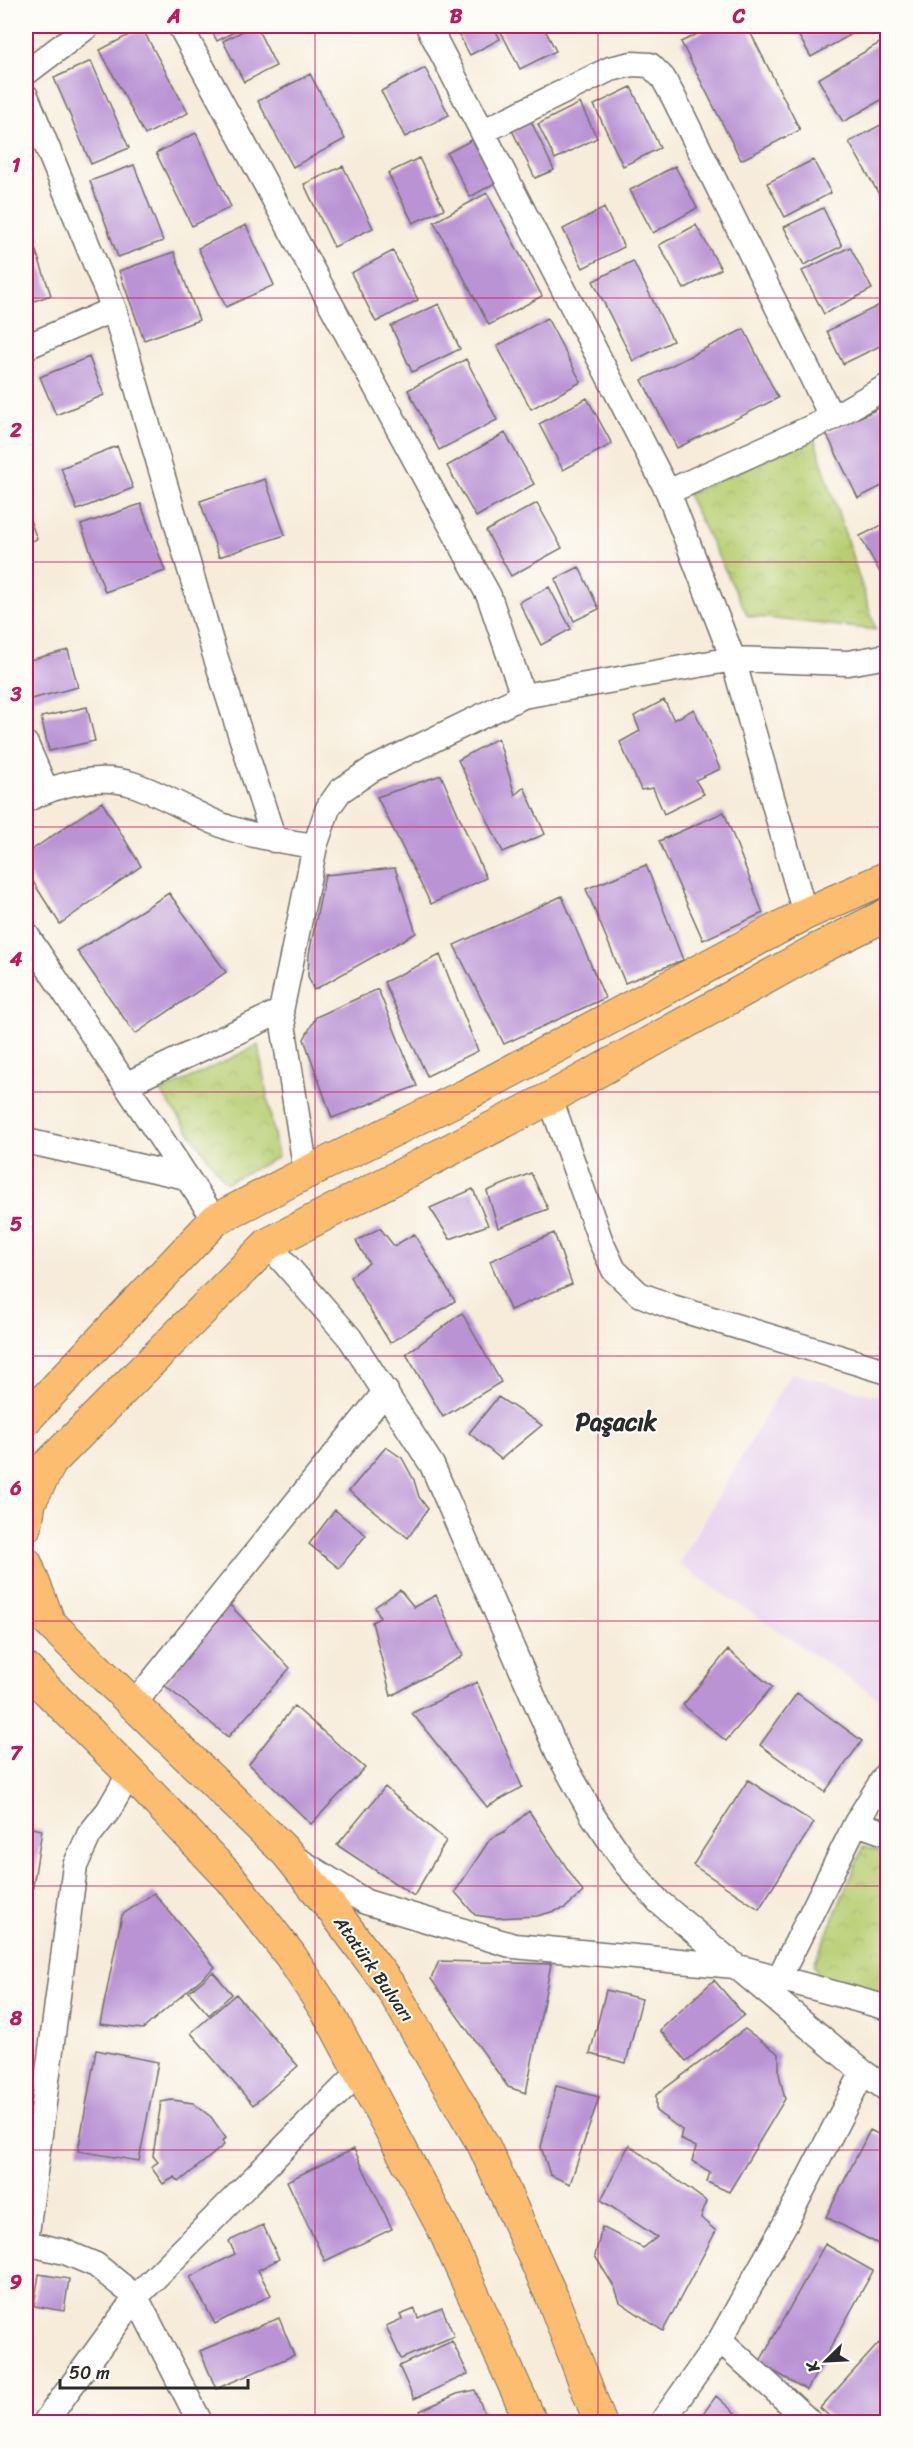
<svg xmlns="http://www.w3.org/2000/svg" width="913" height="2448" font-family="Sriracha,sans-serif">
<defs>
<pattern id="park-crowns" width="20" height="18" patternUnits="userSpaceOnUse" patternTransform="scale(1.5)"><rect width="20" height="18" fill="#b7cd71"/><path d="M2 6a3 3 0 1 1 6 0M12 15a3 3 0 1 1 6 0" fill="none" stroke="#9eb062"/></pattern>
</defs>
<rect width="100%" height="100%" fill="#fdfcf7"/>
<filter id="ink" filterUnits="userSpaceOnUse"><feTurbulence type="fractalNoise" baseFrequency=".0167" numOctaves="2"/><feDisplacementMap in="SourceGraphic" scale="12" xChannelSelector="R" yChannelSelector="G"/><feConvolveMatrix kernelMatrix="1 2 1 2 8 2 1 2 1" color-interpolation-filters="sRGB"/></filter>
<filter id="wash" filterUnits="userSpaceOnUse"><feTurbulence type="fractalNoise" baseFrequency=".008" numOctaves="4" result="noise"/><feDisplacementMap in="SourceGraphic" scale="24" xChannelSelector="R" yChannelSelector="G"/><feGaussianBlur stdDeviation="1.35" result="paint"/><feColorMatrix in="noise" values="0 0 0 0 0 0 0 0 0 0 0 0 0 0 0 0 0 1.4 0 .05"/><feComposite in="paint" operator="in"/></filter>
<g filter="url(#wash)">
<rect width="100%" height="100%" fill="#f7ecda"/>
<path fill="#e8d2ee" d="M791,1373L887,1399V1704L679,1564Z"/>
<path fill="url(#park-crowns)" stroke="#717c4e" stroke-width="1.5" d="M814,438L876,630L748,616L687,494Z
M258,1045L278,1157L226,1183L161,1092Z
M863,1847L887,1853V1996L821,1982L814,1964Z"/>
<g id="blocks">
<path fill="#b993d4" d="M209,26H245L217,41Z
M253,26H256L276,66L244,82L223,41Z
M454,26H493L500,39L470,55Z
M498,26H543L556,51L520,69Z
M714,26H747L800,130L741,160L681,42Z
M793,26H866L811,57Z
M142,28L188,113L145,135L100,50Z
M888,38V96L843,122L818,79Z
M91,61L129,148L91,164L54,78Z
M425,68L449,115L405,137L381,91Z
M310,74L345,139L293,167L258,101Z
M631,87L660,148L623,166L594,105Z
M580,103L597,138L555,159L538,124Z
M530,119L554,170L535,178L511,128Z
M888,121V210L849,142Z
M196,133L231,207L192,226L156,153Z
M481,135L504,178L470,197L447,153Z
M419,158L444,209L413,223L388,173Z
M813,160L831,193L785,217L767,183Z
M134,165L163,241L118,257L90,181Z
M343,166L373,228L334,247L304,184Z
M675,166L697,208L653,233L630,190Z
M487,193L542,296L489,325L434,222Z
M604,208L624,247L583,268L563,229Z
M823,208L842,246L804,265L784,227Z
M26,222L51,295L26,304Z
M246,225L274,285L226,307L198,248Z
M696,225L721,269L684,289L659,245Z
M850,247L872,289L824,314L802,271Z
M393,251L418,300L376,322L351,273Z
M174,252L199,320L144,340L119,271Z
M633,261L673,341L633,361L593,281Z
M888,301V342L843,364L827,331Z
M439,304L460,349L412,372L391,326Z
M547,318L581,382L531,409L497,346Z
M744,329L778,398L677,448L642,380Z
M89,357L104,395L56,415L40,377Z
M466,359L497,420L439,450L408,390Z
M587,398L612,444L563,470L539,424Z
M888,404V483L858,498L826,433Z
M505,433L534,484L476,517L447,466Z
M117,446L133,488L77,510L61,468Z
M265,479L285,535L219,557L200,501Z
M537,503L562,548L511,576L486,531Z
M141,504L165,571L105,592L81,525Z
M26,509L37,539L26,543Z
M888,522V587L860,536Z
M579,567L599,609L574,621L555,579Z
M549,587L571,629L541,645L519,602Z
M68,650L78,687L27,700L26,661Z
M664,700L674,720L694,709L720,769L695,780L704,794L664,814L653,788L641,790L620,742L640,731L634,716Z
M87,707L95,741L49,751L41,717Z
M498,738L515,795L524,787L545,834L503,852L458,760Z
M441,775L486,878L431,904L377,797Z
M102,802L141,866L60,924L26,871V854Z
M724,812L763,913L703,940L659,841Z
M646,865L683,960L625,983L586,889Z
M395,868L416,933L314,990L308,976L309,954L325,875Z
M169,893L226,972L135,1034L77,951Z
M562,896L605,998L504,1044L454,945Z
M440,955L478,1051L427,1076L384,982Z
M378,989L417,1086L332,1118L304,1039L316,1017Z
M531,1173L548,1209L498,1228L487,1191Z
M473,1189L488,1225L450,1239L430,1208Z
M380,1228L394,1246L414,1234L455,1301L390,1343L350,1277L369,1263L356,1241Z
M554,1233L572,1284L510,1310L490,1261Z
M462,1313L501,1382L443,1417L406,1354Z
M498,1397L542,1425L501,1459L469,1433Z
M386,1447L402,1458L414,1480L419,1497L428,1509L408,1538L349,1491Z
M335,1510L366,1535L339,1568L309,1544Z
M400,1590L414,1607L436,1595L463,1656L391,1696L372,1622L380,1618L375,1607Z
M229,1604L290,1668L228,1737L164,1685Z
M728,1650L772,1687L726,1741L683,1705Z
M477,1682L522,1787L487,1807L412,1713Z
M797,1693L862,1741L825,1792L760,1745Z
M294,1706L365,1768L311,1824L249,1764Z
M748,1780L814,1823L759,1909L693,1865Z
M385,1787L446,1841L414,1896L337,1845Z
M529,1811L583,1892L565,1908L537,1916L496,1918L475,1915L455,1892L490,1839L504,1832Z
M26,1827L42,1830L27,1923H26Z
M154,1893L215,1967L143,2029L100,2024L122,1915Z
M439,1961L551,1964L526,2093L508,2087L431,1979Z
M213,1972L232,1994L209,2015L189,1992Z
M714,1980L744,2015L686,2061L660,2030Z
M606,1990L642,1999L626,2063L590,2054Z
M236,1994L298,2066L253,2105L191,2033Z
M745,2029L779,2054V2074L785,2099L729,2192L707,2182L710,2172L692,2161L696,2147L680,2139L682,2130L656,2111V2095Z
M96,2050L158,2062L139,2161L78,2151Z
M556,2086L599,2097L570,2184L550,2175L541,2147Z
M172,2100L193,2103L211,2117L226,2138L222,2141L224,2145L179,2182L175,2177L163,2184L151,2167L158,2162L153,2156L161,2102Z
M870,2130L888,2139V2240L884,2247L826,2217Z
M629,2145L706,2201L701,2218L716,2231L663,2331L620,2302L615,2288L595,2256L602,2227L643,2248L657,2237L601,2200Z
M354,2149L392,2229L325,2261L287,2181Z
M263,2225L279,2259L258,2270L271,2295L215,2324L190,2277L235,2254L229,2241Z
M825,2244L873,2271L807,2390L759,2363Z
M39,2274L69,2279L64,2311L34,2306Z
M442,2308L454,2336L401,2359L386,2326L402,2319L400,2315L415,2309L418,2318Z
M279,2318L294,2355L216,2389L200,2351Z
M452,2341L468,2374L414,2399L399,2366Z
M879,2343L888,2351V2422H836L820,2408Z
M475,2390L488,2422H424L420,2411L457,2394Z
M716,2396L745,2422H697Z"/>
</g>
</g>
<g filter="url(#ink)">
<use href="#blocks" fill-opacity="0" stroke="#726f68" stroke-width="1.5"/>
<g fill="none" stroke-linecap="round" stroke-linejoin="round">
<defs>
<path id="minor" d="M180,26L489,596L523,696
M428,26L668,492L733,659L805,914
M26,73L88,26
M26,96L114,309L214,652L274,840
M484,131L610,69L632,64L650,65L663,78L674,98L832,418
M26,347L114,309
M668,492L832,418L888,386
M26,744L46,790
M26,800C56,785 98,773 132,784C166,795 196,816 229,828C257,837 286,842 315,846
M26,934L215,1220
M127,1084L281,1011
M550,1098L601,1242L614,1270L639,1294L672,1307L888,1372
M26,1141L186,1177
M306,1173L281,1011L315,846L328,808L340,791L371,770L523,696L733,659L848,663L888,656
M268,1244L350,1338L432,1465L558,1753L593,1816L626,1864L659,1902L863,2072L888,2090
M133,1705L386,1391
M856,1823L888,1834
M300,1861L366,1902L514,1946L735,1966L888,2008
M779,1978L856,1823L888,1771
M26,2241L75,1866L89,1835L108,1811L130,1773
M26,2243L65,2252L96,2265L136,2297L200,2422
M720,2340L810,2422
M45,2422L136,2297L359,2072
M662,2422L720,2340L785,2224L863,2072"/>
<path id="major" d="M26,1419L215,1220L306,1173L466,1095L805,914L888,877
M26,1483L50,1463L268,1244L550,1098L816,950L888,914
M26,1526L30,1501L49,1466
M26,1563L48,1619
M26,1600L287,1853L336,1914L392,1989L484,2146L552,2297L600,2422
M26,1669L130,1773L231,1879L290,1955L331,2018L444,2230L531,2422"/>
</defs>
<use href="#minor" stroke="#726f68" stroke-width="27"/>
<use href="#major" stroke="#726f68" stroke-width="34"/>
<use href="#minor" stroke="#fff" stroke-width="24"/>
<use href="#major" stroke="#fcbd6f" stroke-width="32"/>
</g>
</g>
<path fill="none" stroke="#c2185b" stroke-width="1.5" stroke-opacity="0.55" d="M315,26V2422M598,26V2422M26,298H888M26,562H888M26,827H888M26,1092H888M26,1356H888M26,1621H888M26,1886H888M26,2150H888"/>
<g text-anchor="middle" stroke-width="4.5" stroke-linejoin="round" paint-order="stroke">
<g font-size="18" fill="#2b2b2b" stroke="#fdfcf7">
<text transform="translate(374 1969) rotate(55)" y="6">Atatürk Bulvarı</text>
</g>
<g font-size="24" font-weight="bold" fill="#2b2b2b" stroke="#fdfcf7">
<text x="616" y="1430">Paşacık</text>
</g>
</g>
<rect width="913" height="2448" fill="none" stroke="#fdfcf7" stroke-width="66"/>
<g transform="translate(826 2361) rotate(246)" stroke="#fdfcf7" stroke-width="4.5" paint-order="stroke">
<path d="M0-4.5L10 22L0 15L-10 22Z" fill="#2b2b2b"/>
<text y="-9" font-size="16" font-weight="bold" text-anchor="middle" fill="#2b2b2b">K</text>
</g>
<path d="M60 2379v9h188v-9" fill="none" stroke="#2b2b2b" stroke-width="3"/>
<text x="69" y="2379" font-size="18" fill="#2b2b2b" stroke="#fdfcf7" stroke-width="4.5" paint-order="stroke">50 m</text>
<rect x="33" y="33" width="847" height="2382" fill="none" stroke="#c2185b" stroke-width="2"/>
<g font-size="20" text-anchor="middle" font-weight="bold" fill="#c2185b">
<text x="174" y="23">A</text>
<text x="456" y="23">B</text>
<text x="739" y="23">C</text>
<text x="16" y="172">1</text>
<text x="16" y="437">2</text>
<text x="16" y="701">3</text>
<text x="16" y="966">4</text>
<text x="16" y="1231">5</text>
<text x="16" y="1495">6</text>
<text x="16" y="1760">7</text>
<text x="16" y="2025">8</text>
<text x="16" y="2289">9</text>
</g>
</svg>
